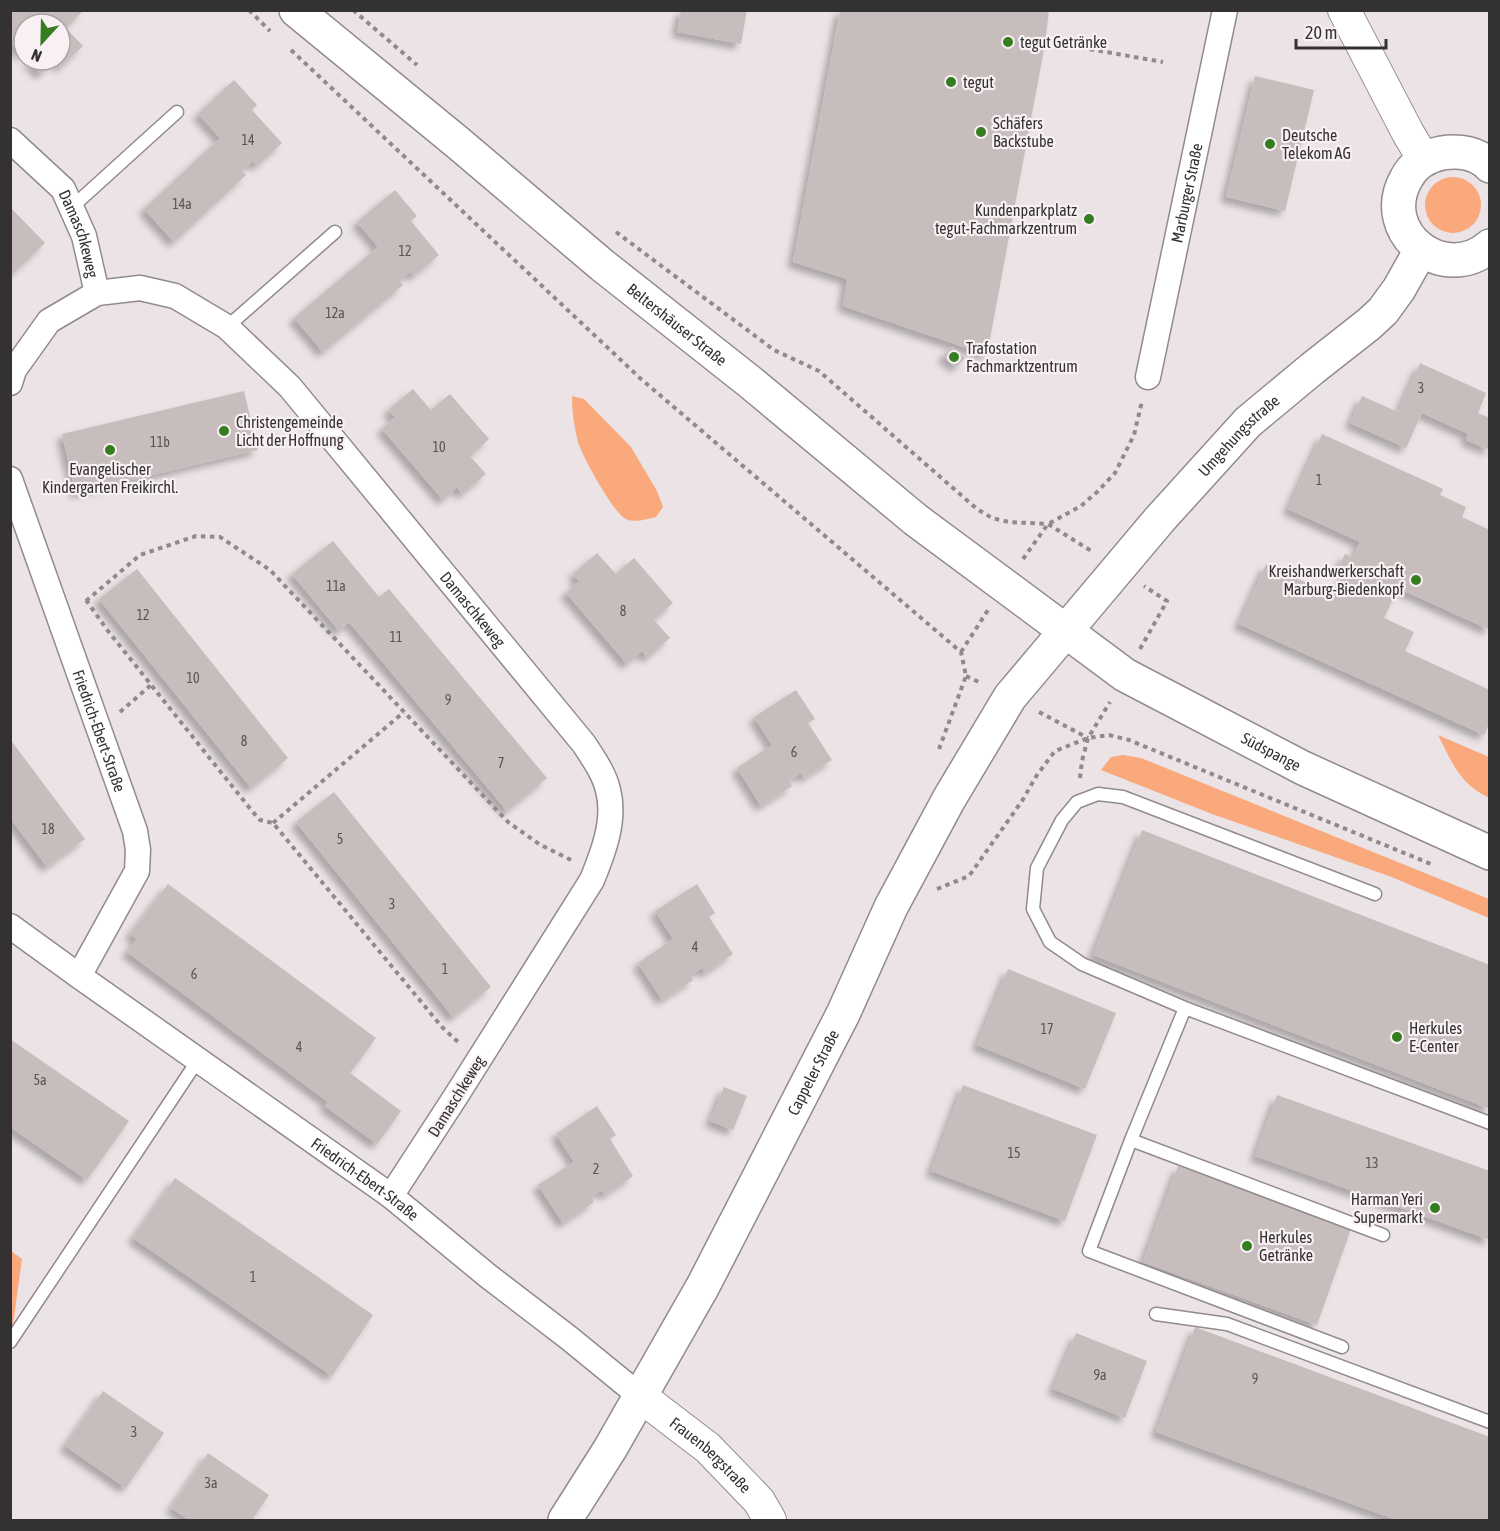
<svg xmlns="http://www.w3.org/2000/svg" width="1500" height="1531" font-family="'Asap Condensed',sans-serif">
<defs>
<filter id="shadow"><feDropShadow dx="-5.5" dy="5.5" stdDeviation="3" flood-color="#0004"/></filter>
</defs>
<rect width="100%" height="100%" fill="#ebe3e6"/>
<path fill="#f9a97b" d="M1425 205a28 28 0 1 1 56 0a28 28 0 1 1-56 0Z
M572,396L584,399L631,447L657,491L663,507L656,517C646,519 633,524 624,518C611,508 583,458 578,442C574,427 572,411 572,396Z
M1438,735L1489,757V798C1459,783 1453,764 1438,735Z
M1123,755L1141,758L1489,899V918L1389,876L1212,814L1101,770L1111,757Z
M11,1251L22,1259L11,1339Z"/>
<path fill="#c6bdbc" filter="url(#shadow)" d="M10,10H84L66,28L83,46L61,67L55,61L41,74L27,60H60V24H24V57L10,43Z
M681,10H747L741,44L677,32Z
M840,10H1049L1045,44L987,355L843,306L847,279L793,262Z
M1255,76L1314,90L1285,211L1226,197Z
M234,80L257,105L252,110L282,143L257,166L253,161L242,171L246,175L174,242L144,209L220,138L198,114Z
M395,190L417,216L411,221L439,255L414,276L410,272L399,281L403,285L323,352L294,318L378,247L357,222Z
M10,207L45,243L10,276Z
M952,347L965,358L956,367L943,356Z
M1420,363L1486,393L1478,413L1490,418V450L1466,440L1468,434L1422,413L1406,448L1350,423L1362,396L1398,412Z
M413,389L431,410L450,394L489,439L470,456L486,474L462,494L457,487L443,500L382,429L395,417L388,410Z
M244,391L258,450L76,493L62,434Z
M1322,434L1443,489L1440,495L1466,507L1462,517L1490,530V630L1398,588L1384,618L1414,632L1405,651L1490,690V727L1488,726L1484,735L1239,624L1266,564L1335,596L1347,571L1339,567L1342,560L1345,554L1353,558L1360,542L1288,509Z
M333,541L379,597L389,589L547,778L507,811L349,622L339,631L292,574Z
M597,553L616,574L634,558L673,603L654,620L670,638L647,658L642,651L627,664L566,593L579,581L573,574Z
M137,569L288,758L251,788L99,599Z
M796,690L815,719L808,723L832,760L804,778L801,773L789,781L792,786L761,806L737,768L772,745L754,717Z
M10,739L85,839L47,867L10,818Z
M334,792L491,987L453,1017L296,822Z
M1142,830L1490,965V1109L1093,955Z
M168,884L376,1038L350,1073L401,1111L377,1144L325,1106L328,1102L127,952L137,939L130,934Z
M697,884L715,913L709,917L733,954L705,973L702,968L690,975L693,980L662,1000L638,963L673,939L655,911Z
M1008,969L1116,1013L1085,1089L977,1045Z
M10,1039L129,1121L87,1180L10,1127Z
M963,1085L1097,1135L1065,1221L931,1171Z
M724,1087L747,1096L733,1130L710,1121Z
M1277,1095L1490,1171V1240L1255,1156Z
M597,1106L616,1135L610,1139L633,1176L605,1195L602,1190L591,1197L594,1202L563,1223L538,1185L574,1162L556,1134Z
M1178,1166L1351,1229L1317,1325L1143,1262Z
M175,1178L373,1315L332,1376L133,1238Z
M1195,1327L1490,1437V1520H1396L1156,1432Z
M1076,1333L1147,1361L1125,1418L1053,1389Z
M103,1391L164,1433L126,1488L65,1446Z
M208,1453L269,1495L252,1520H189L171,1508Z"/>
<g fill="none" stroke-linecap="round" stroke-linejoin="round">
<defs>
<path id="service" d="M71,208L177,112
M227,327L335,232
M1375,894L1123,797L1098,794L1077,802L1062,820L1037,868L1033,909L1050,942L1082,964L1185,1008L1490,1123
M1185,1008L1131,1140L1383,1235
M1131,1140L1089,1251L1342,1347
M1156,1314L1227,1324L1490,1422
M10,1342L198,1060"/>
<g id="minor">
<path id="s1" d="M10,140L63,189L84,236L97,293"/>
<path id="s2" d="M1148,377L1225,10"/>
<path id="s3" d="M10,383L14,370L49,321L97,293L140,288L175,296L227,327L290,387L584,744C593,758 604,773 608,790C616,820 603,853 592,880L456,1096L391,1196"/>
<path id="s4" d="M10,479L135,831L138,850L137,871L79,976"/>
<path id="s5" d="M10,926L79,976L391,1196L488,1276L569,1338L640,1396"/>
</g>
<g id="tertiary">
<path d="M1344,10L1408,133L1424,160"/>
<path id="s6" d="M640,1396L708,1448L759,1501L770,1520"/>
</g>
<g id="secondary">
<path id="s7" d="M296,10L457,142L602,265L750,382L916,520L1125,675L1303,768L1490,853"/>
<path d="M1490,166C1478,153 1459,150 1442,153C1427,156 1413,165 1406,179C1376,233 1444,286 1490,246"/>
<path id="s8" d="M565,1520L610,1449L703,1286L843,1014L891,907L949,799L1010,697L1160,519L1248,422L1313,368L1369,324L1383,311L1399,289L1421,250"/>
</g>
</defs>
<use href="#service" stroke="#928a8d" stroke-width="15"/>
<use href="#minor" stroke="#928a8d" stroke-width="27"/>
<use href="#tertiary" stroke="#928a8d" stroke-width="34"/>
<use href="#secondary" stroke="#928a8d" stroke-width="36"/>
<path stroke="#908a8c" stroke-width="4" stroke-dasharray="4.5 4.5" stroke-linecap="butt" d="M249,10L270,31
M353,10L417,65
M1045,44L1083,48L1163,62
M291,50L641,379L961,652L966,676L939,749
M616,232L774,350L819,371L977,509L992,518L1009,522L1048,524L1093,552
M1023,559L1048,524L1081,506L1097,492L1115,473L1134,435L1142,401
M86,600L108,631L252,811L260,820L273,823L442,1027L458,1042
M86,601L140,555L196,536L220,537L270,570L508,822L539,844L571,860
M1140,649L1167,601L1144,586
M961,652L988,610
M966,676L981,683
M120,712L151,685
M1039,712L1088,738
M1080,778L1082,761L1088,738L1110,702
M273,823L404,712
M937,889L969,876L1022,801L1037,775L1055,751L1088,738L1109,735L1129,740L1431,864"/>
<use href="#service" stroke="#fff" stroke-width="12"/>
<use href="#minor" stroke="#fff" stroke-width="24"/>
<use href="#tertiary" stroke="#fff" stroke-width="32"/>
<use href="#secondary" stroke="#fff" stroke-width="33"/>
</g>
<g fill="#367d21" stroke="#f8f0f3" stroke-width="2">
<circle cx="1008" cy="42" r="6"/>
<circle cx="951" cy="82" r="6"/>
<circle cx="981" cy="132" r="6"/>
<circle cx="1270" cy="144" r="6"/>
<circle cx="1089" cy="219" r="6"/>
<circle cx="954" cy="357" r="6"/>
<circle cx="224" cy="431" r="6"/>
<circle cx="110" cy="450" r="6"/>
<circle cx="1416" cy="580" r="6"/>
<circle cx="1397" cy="1037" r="6"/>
<circle cx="1435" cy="1208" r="6"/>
<circle cx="1247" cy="1246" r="6"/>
</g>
<g text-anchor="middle" stroke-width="4.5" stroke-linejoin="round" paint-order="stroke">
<g font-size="14" fill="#585454">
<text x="248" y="145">14</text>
<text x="182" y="209">14a</text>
<text x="405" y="256">12</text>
<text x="335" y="318">12a</text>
<text x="1421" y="393">3</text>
<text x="160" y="447">11b</text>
<text x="439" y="452">10</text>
<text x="1319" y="485">1</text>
<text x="336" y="591">11a</text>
<text x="623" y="616">8</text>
<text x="143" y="620">12</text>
<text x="396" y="642">11</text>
<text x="193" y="683">10</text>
<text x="448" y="705">9</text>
<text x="244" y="746">8</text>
<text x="794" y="757">6</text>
<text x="501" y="768">7</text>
<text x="48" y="834">18</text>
<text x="340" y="844">5</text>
<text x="392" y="909">3</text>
<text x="695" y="952">4</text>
<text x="445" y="974">1</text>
<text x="194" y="979">6</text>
<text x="1047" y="1034">17</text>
<text x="299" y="1052">4</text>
<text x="40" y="1085">5a</text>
<text x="1014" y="1158">15</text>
<text x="1372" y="1168">13</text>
<text x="596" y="1174">2</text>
<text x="253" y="1282">1</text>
<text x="1100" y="1380">9a</text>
<text x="1255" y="1384">9</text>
<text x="134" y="1437">3</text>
<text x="211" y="1488">3a</text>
</g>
<g font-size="16" fill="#343132" stroke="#f8f0f3" text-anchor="start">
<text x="1020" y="48">tegut Getränke</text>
<text x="963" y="88">tegut</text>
<text x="993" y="129">Schäfers<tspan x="993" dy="18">Backstube</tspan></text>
<text x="1282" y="141">Deutsche<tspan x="1282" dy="18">Telekom AG</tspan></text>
<text x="1077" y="216" text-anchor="end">Kundenparkplatz<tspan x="1077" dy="18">tegut-Fachmarkzentrum</tspan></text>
<text x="966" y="354">Trafostation<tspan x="966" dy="18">Fachmarktzentrum</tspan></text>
<text x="236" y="428">Christengemeinde<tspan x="236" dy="18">Licht der Hoffnung</tspan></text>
<text x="110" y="475" text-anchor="middle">Evangelischer<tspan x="110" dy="18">Kindergarten Freikirchl.</tspan></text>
<text x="1404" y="577" text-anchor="end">Kreishandwerkerschaft<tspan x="1404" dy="18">Marburg-Biedenkopf</tspan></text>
<text x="1409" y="1034">Herkules<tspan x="1409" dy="18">E-Center</tspan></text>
<text x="1423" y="1205" text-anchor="end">Harman Yeri<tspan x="1423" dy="18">Supermarkt</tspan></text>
<text x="1259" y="1243">Herkules<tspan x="1259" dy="18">Getränke</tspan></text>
</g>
<g font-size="16" fill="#343132" stroke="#f8f0f3">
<text dy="6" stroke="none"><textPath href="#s2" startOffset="188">Marburger Straße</textPath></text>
<text dy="6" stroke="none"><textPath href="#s1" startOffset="120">Damaschkeweg</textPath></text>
<text dy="6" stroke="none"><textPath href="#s7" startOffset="494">Beltershäuser Straße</textPath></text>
<text dy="6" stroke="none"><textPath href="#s8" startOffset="1284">Umgehungsstraße</textPath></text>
<text dy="6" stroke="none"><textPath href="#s3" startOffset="644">Damaschkeweg</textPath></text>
<text dy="6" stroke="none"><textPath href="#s4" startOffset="267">Friedrich-Ebert-Straße</textPath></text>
<text dy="6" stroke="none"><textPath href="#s7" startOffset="1228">Südspange</textPath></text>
<text dy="6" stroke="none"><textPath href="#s8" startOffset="512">Cappeler Straße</textPath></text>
<text transform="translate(456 1096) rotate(-58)" y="6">Damaschkeweg</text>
<text dy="6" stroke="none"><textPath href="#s5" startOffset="436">Friedrich-Ebert-Straße</textPath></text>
<text dy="6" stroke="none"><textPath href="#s6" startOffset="92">Frauenbergstraße</textPath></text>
</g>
</g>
<rect width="1500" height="1531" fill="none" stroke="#343132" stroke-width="24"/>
<g transform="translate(42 42) rotate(202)"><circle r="28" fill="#f8f0f3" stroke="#aaa4a6" stroke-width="1.5"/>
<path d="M0-4.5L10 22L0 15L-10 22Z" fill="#367d21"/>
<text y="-9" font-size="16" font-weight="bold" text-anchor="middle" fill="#343132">N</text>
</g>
<path d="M1296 39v9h90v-9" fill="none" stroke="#343132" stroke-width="3"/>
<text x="1305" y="39" font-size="18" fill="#343132" stroke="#f8f0f3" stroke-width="4.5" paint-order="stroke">20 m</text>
</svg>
